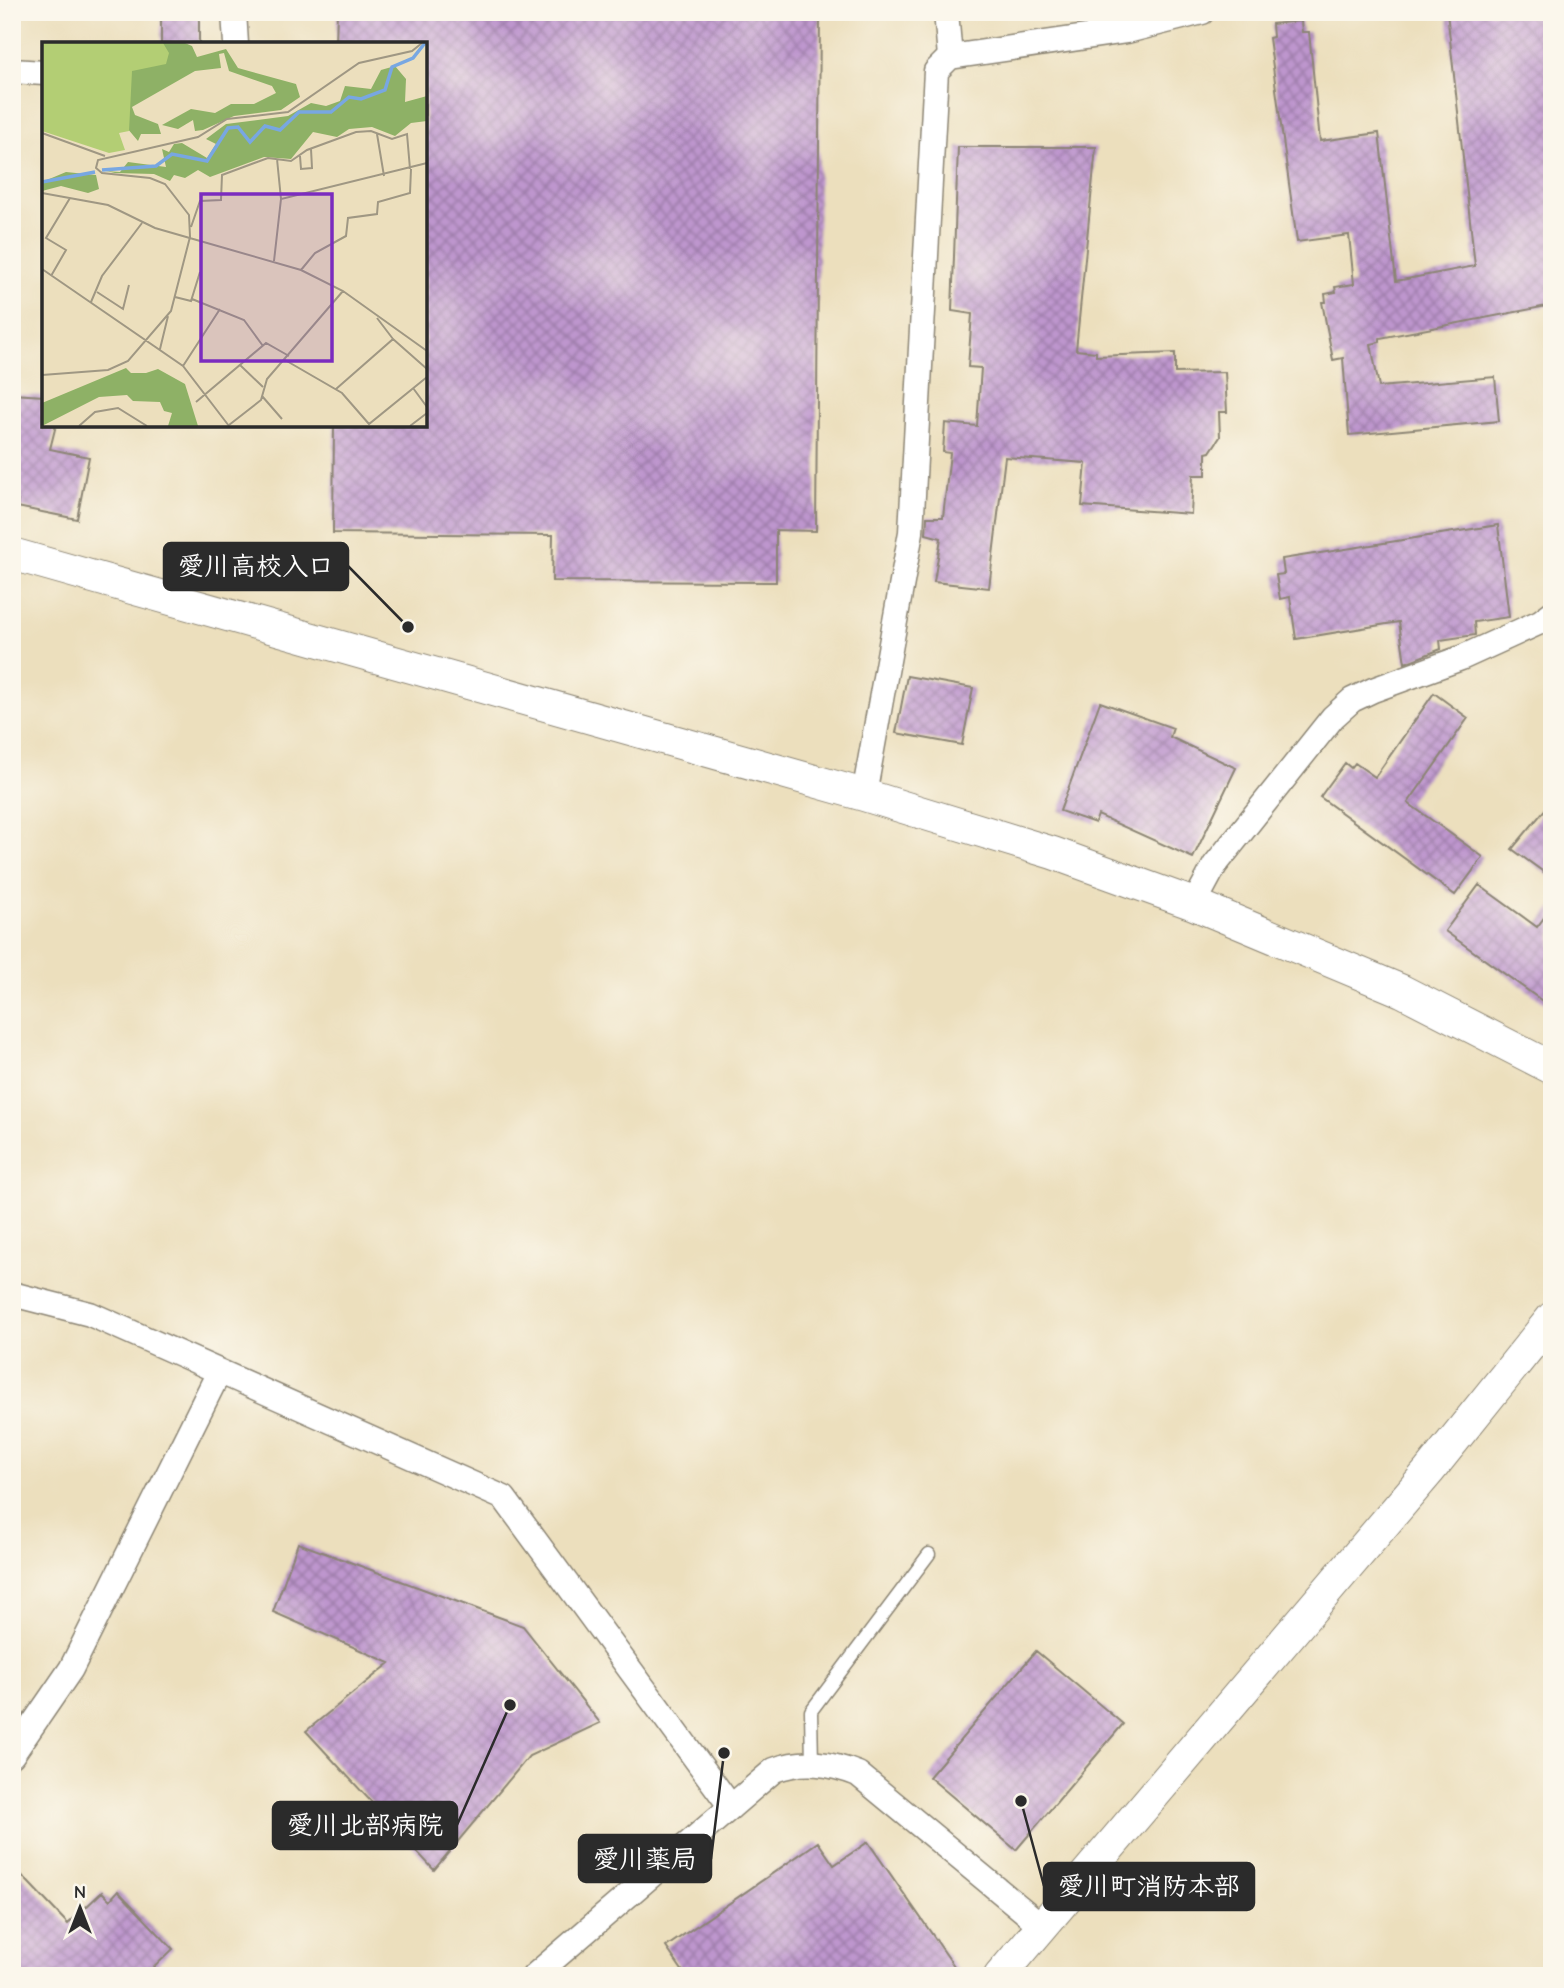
<svg xmlns="http://www.w3.org/2000/svg" width="1564" height="1988" font-family="'Comic Neue','Klee One',sans-serif">
<defs>
<pattern id="building-cross-hatch" width="8" height="8" patternUnits="userSpaceOnUse" patternTransform="scale(1.75)"><rect width="8" height="8" fill="#be96ce"/><path d="M0 0l8 8M0 8l8-8" fill="none" stroke="#9b7ba7"/></pattern>
</defs>
<rect width="100%" height="100%" fill="#fbf7ec"/>
<filter id="ink" filterUnits="userSpaceOnUse"><feTurbulence type="fractalNoise" baseFrequency=".0143" numOctaves="2"/><feDisplacementMap in="SourceGraphic" scale="14" xChannelSelector="R" yChannelSelector="G"/><feConvolveMatrix kernelMatrix="1 2 1 2 8 2 1 2 1" color-interpolation-filters="sRGB"/></filter>
<filter id="wash" filterUnits="userSpaceOnUse"><feTurbulence type="fractalNoise" baseFrequency=".00686" numOctaves="4" result="noise"/><feDisplacementMap in="SourceGraphic" scale="28" xChannelSelector="R" yChannelSelector="G"/><feGaussianBlur stdDeviation="1.57" result="paint"/><feColorMatrix in="noise" values="0 0 0 0 0 0 0 0 0 0 0 0 0 0 0 0 0 1.4 0 .05"/><feComposite in="paint" operator="in"/></filter>
<g filter="url(#wash)">
<rect width="100%" height="100%" fill="#ecdfbd"/>
<g id="blocks">
<path fill="url(#building-cross-hatch)" d="M161,12H199V44H161Z
M337,12H820L816,531L776,530V582L552,581L553,535L333,533L334,425H425V44H336Z
M1447,12H1552V305L1380,338V342L1371,344L1379,387L1495,377L1499,421L1349,435L1343,358L1333,360L1322,302H1326L1325,294L1336,292L1335,287L1354,284L1349,235L1297,242L1269,38L1273,37L1272,24L1301,21L1302,32H1309L1320,141L1379,133L1396,281L1475,266Z
M958,147H1096L1076,350L1096,352V356L1175,353V373L1225,372L1227,412H1219L1220,437L1210,452L1206,453V475H1193L1191,514L1082,506L1086,463L1005,457L989,588L934,582L941,538L926,534L927,517H943L950,453L943,452L945,423L977,426L981,368L968,367L972,314L952,311Z
M12,394L44,396V425H56L50,449L89,457L77,519L17,507L18,501L12,499Z
M1498,525L1509,617L1474,622L1475,635L1440,640L1441,649L1405,663L1399,622L1296,639L1290,597L1280,599L1276,575L1284,574L1282,559Z
M907,676L973,688L962,745L896,733Z
M1434,693L1468,718L1408,803L1483,857L1455,895L1320,797L1345,763L1351,768L1355,763L1375,777Z
M1100,702L1173,728L1170,737L1236,768L1193,858L1098,815L1095,823L1060,811Z
M1552,801V878L1512,849Z
M1479,885L1537,927L1552,907V1008L1445,931Z
M298,1543L523,1626L600,1723L529,1756L434,1870L306,1731L390,1663L273,1612Z
M1036,1651L1123,1724L1016,1850L929,1777Z
M818,1842L834,1865L868,1842L961,1976H686L666,1947Z
M12,1865L68,1924L102,1892L110,1900L118,1891L173,1949L145,1976H12Z"/>
</g>
</g>
<g filter="url(#ink)">
<use href="#blocks" fill-opacity="0" stroke="#8c8574" stroke-width="2"/>
<g fill="none" stroke-linecap="round" stroke-linejoin="round">
<defs>
<path id="service" d="M812,1764L811,1711L929,1554"/>
<path id="minor" d="M234,12L236,44
M946,12L950,57
M12,71L44,73
M864,795L911,532L936,71L950,57L1127,31L1202,12
M1194,904L1215,865L1333,717L1352,700L1373,690L1461,658L1540,622L1552,613
M12,1294L90,1314L504,1498L731,1807
M12,1755L71,1669L219,1372
M534,1976L774,1770C803,1759 830,1763 858,1774L1042,1926"/>
<path id="tertiary" d="M12,554L864,795L1053,853L1194,904L1402,991L1552,1068
M1000,1976L1429,1471L1552,1318"/>
</defs>
<use href="#service" stroke="#8c8574" stroke-width="15"/>
<use href="#minor" stroke="#8c8574" stroke-width="27"/>
<use href="#tertiary" stroke="#8c8574" stroke-width="34"/>
<use href="#service" stroke="#fff" stroke-width="12"/>
<use href="#minor" stroke="#fff" stroke-width="24"/>
<use href="#tertiary" stroke="#fff" stroke-width="32"/>
</g>
</g>
<g transform="translate(42 42)">
<rect width="385" height="385" fill="#ecdfbd"/>
<path d="M118,1H143L150,4L155,15L184,7L196,26L254,42L258,55L239,68L192,74L161,88L153,89L151,78L136,87L120,83L149,67L173,71L189,62H212L234,51L230,44L187,29L182,11L177,12L179,26L153,29L90,65L93,73L116,82L119,92H99L96,99L85,86L89,27ZM353,24L364,37L363,60L385,54V79L369,81L353,94L330,85L307,87L295,95L271,90L249,117L222,115L168,135L156,128L143,136L132,133L128,139L112,132L73,131L64,129L78,130L86,120L124,125L120,107L127,110L132,102L140,101L165,116L174,102L164,97L184,82L246,74L269,61L284,64L298,59L303,44L329,47L339,28ZM24,130L54,133L57,147L46,151L19,144L0,149V140ZM84,326L89,331H104L116,327L143,342L156,384H126L130,371L122,369L118,360L91,359L85,353L57,355L0,384V361Z" fill="#8eb166"/>
<path d="M0,1H121L127,11L124,22L90,29L87,89L77,91L83,108L67,111L0,89Z" fill="#b3ce74"/>
<path fill="none" stroke="#78a7e2" stroke-width="3.5" d="M60,128L114,124L130,112L165,119L186,86L196,85L208,100L223,84L238,88L257,70H289L307,55L319,57L343,48L350,25L371,16L383,1M0,140L53,130"/>
<path fill="none" stroke="#9f9783" stroke-width="2" d="M0,91L63,114M335,92L342,134M258,114L259,127L270,126L269,107M235,117L239,157M0,151L66,163L113,186L259,228L301,249L385,309M149,185L158,159L179,158L180,133L226,116L249,119L265,108L314,90L329,89L350,97L365,92L368,127M232,219L239,157L385,121M0,227L141,324L187,384M259,228L273,211L304,194L306,176L335,172L336,160L368,151L369,127M9,234L24,208L4,196L28,156M55,250L81,267L87,243M133,255L149,259L158,230M150,257L202,278L221,304M49,260L60,234L100,181M351,297L385,327M118,307L126,274M243,318L300,351L327,382L385,335M198,323L221,345M141,324L178,267M0,333L66,328L86,319L129,269L148,195L147,173L123,142L108,136L60,131L54,126L56,118L156,95L185,77L246,70L317,21L370,9L380,1M371,346L385,365M294,347L351,297L335,276M220,354L240,377M154,360L224,301L247,314M187,383L219,358L225,337L301,249M37,384L53,370L76,366L105,384M368,384L385,371"/>
<path fill="#7b2cbf" fill-opacity="0.15" stroke="#7b2cbf" stroke-width="3.5" d="M159,152H290V319H159Z"/>
<rect width="385" height="385" fill="none" stroke="#2b2b2b" stroke-width="3.5"/>
</g>
<path fill="none" stroke="#2b2b2b" stroke-width="2.5" d="M408 627L348 566M510 1705L457 1825M724 1753L711 1859M1021 1801L1044 1886"/>
<g fill="#2b2b2b" stroke="#fbf7ec" stroke-width="2.5">
<circle cx="408" cy="627" r="7"/>
<circle cx="510" cy="1705" r="7"/>
<circle cx="724" cy="1753" r="7"/>
<circle cx="1021" cy="1801" r="7"/>
</g>
<g fill="#2b2b2b" stroke="#2b2b2b" stroke-width="2.5">
<rect x="164" y="543" width="184" height="47" rx="7"/>
<rect x="273" y="1802" width="184" height="47" rx="7"/>
<rect x="579" y="1835" width="132" height="47" rx="7"/>
<rect x="1044" y="1863" width="210" height="47" rx="7"/>
</g>
<g font-size="26" text-anchor="middle" font-weight="bold" fill="#fff">
<text x="256" y="575">愛川高校入口</text>
<text x="365" y="1834">愛川北部病院</text>
<text x="645" y="1868">愛川薬局</text>
<text x="1149" y="1895">愛川町消防本部</text>
</g>
<rect width="1564" height="1988" fill="none" stroke="#fbf7ec" stroke-width="42"/>
<g transform="translate(80 1908)" stroke="#fbf7ec" stroke-width="5" paint-order="stroke">
<path d="M0-5L12 26L0 18L-12 26Z" fill="#2b2b2b"/>
<text y="-10" font-size="19" font-weight="bold" text-anchor="middle" fill="#2b2b2b">N</text>
</g>
</svg>
